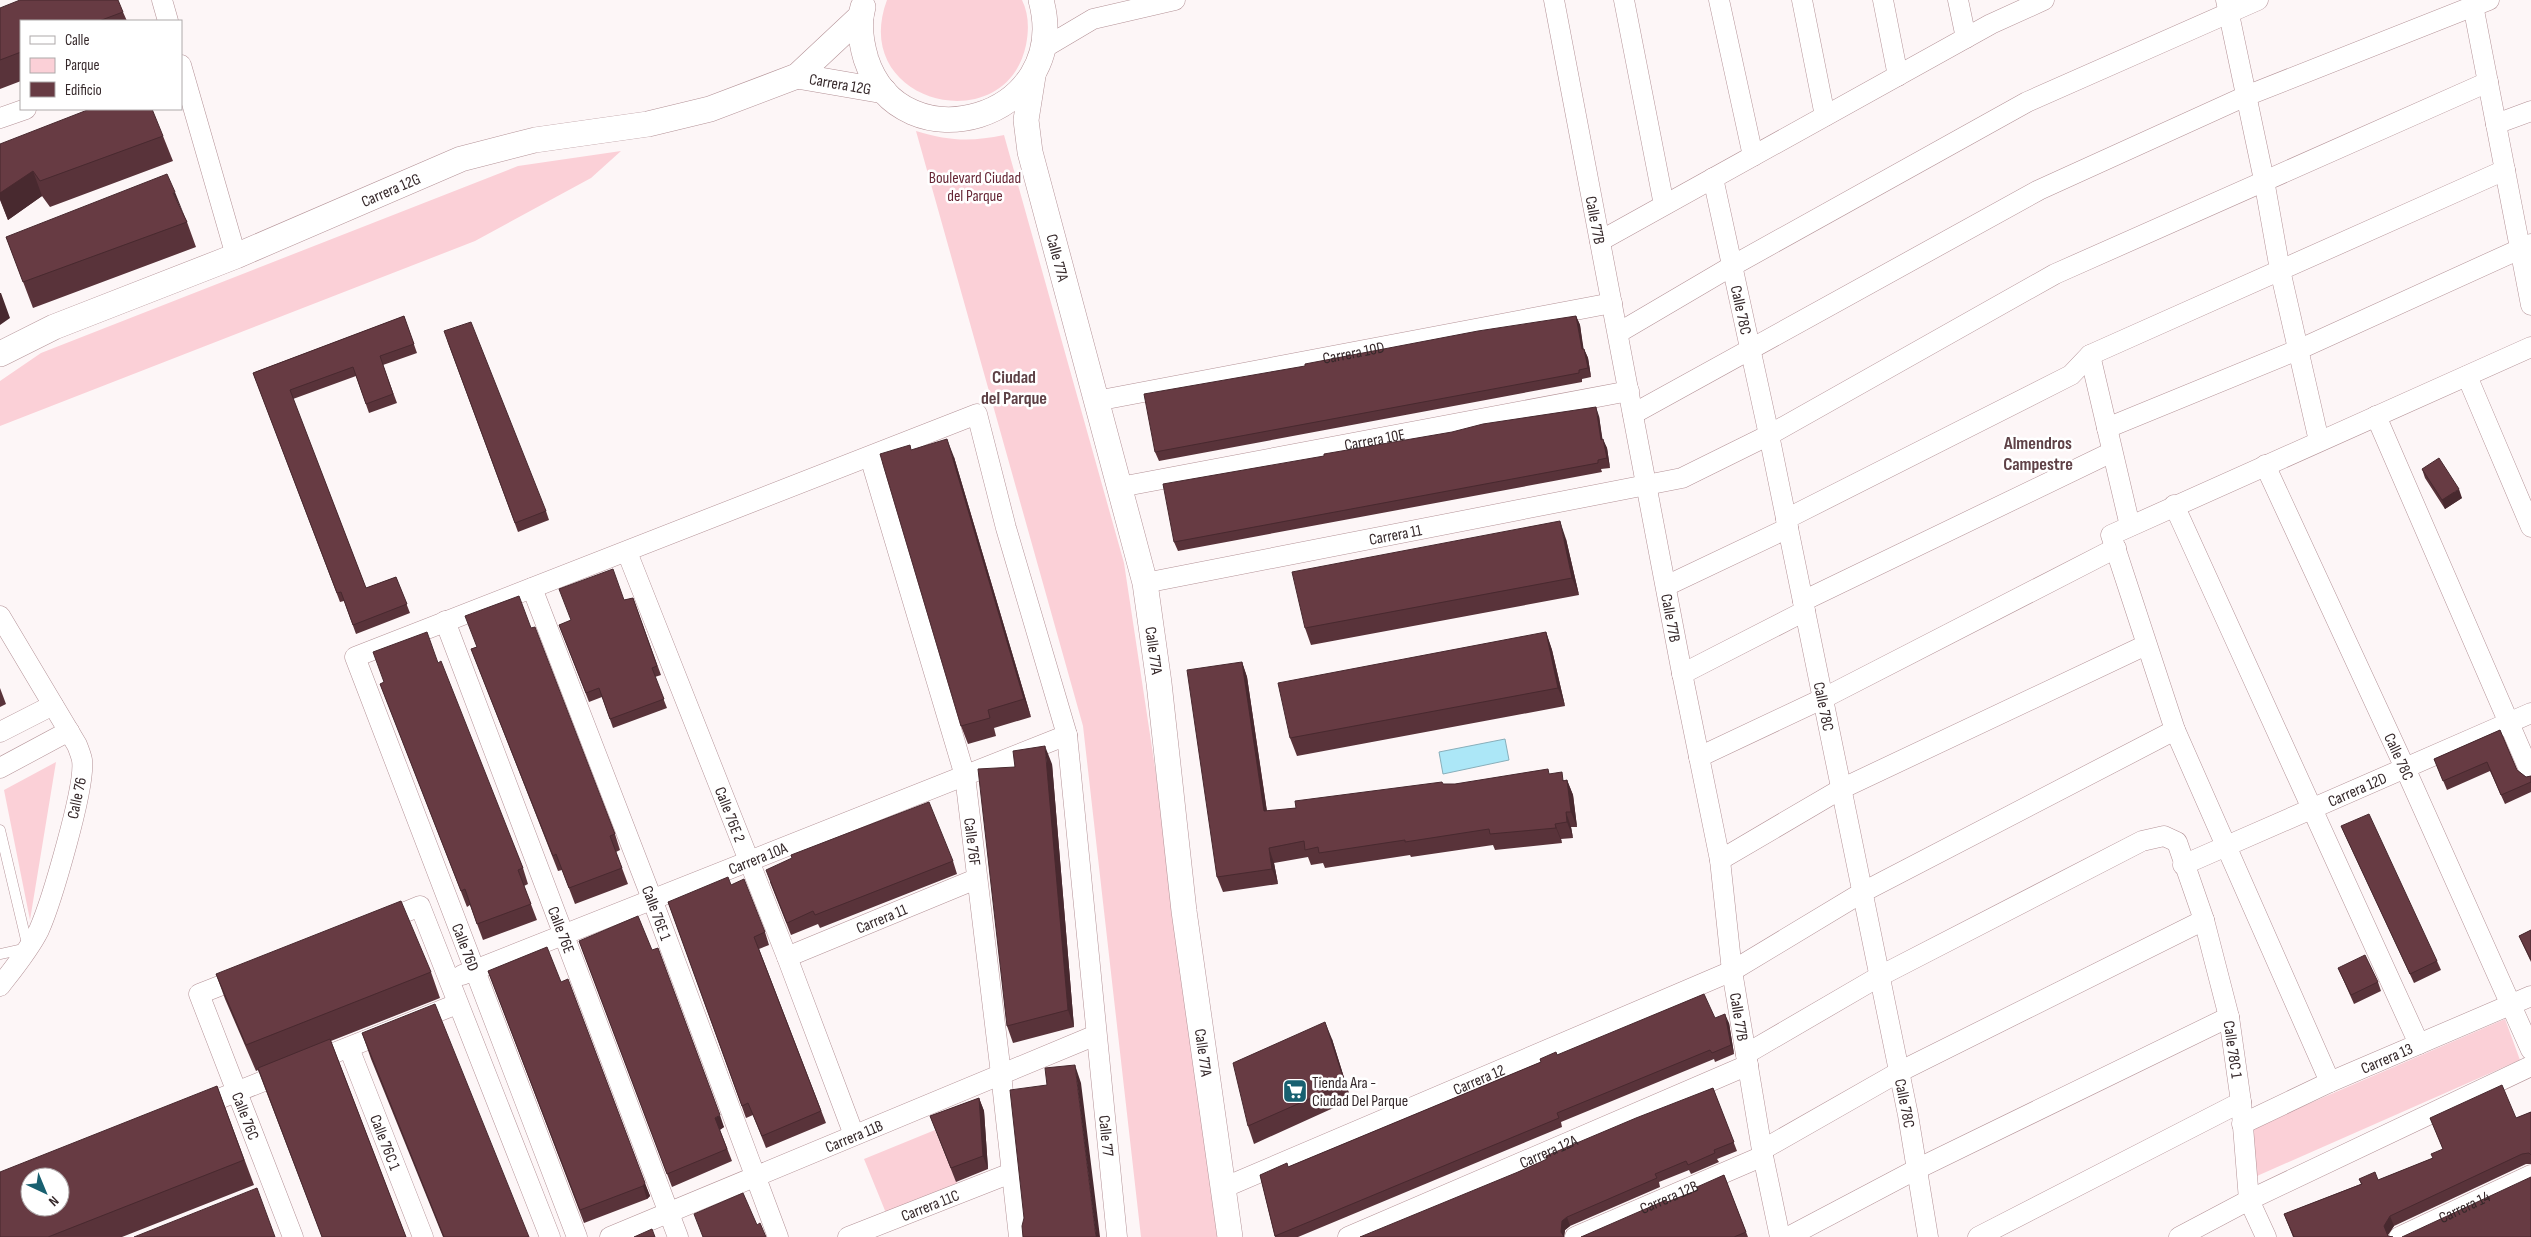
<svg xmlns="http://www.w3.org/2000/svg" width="2531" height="1237" font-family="'Sofia Sans Condensed',sans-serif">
<rect width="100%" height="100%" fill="#fdf6f7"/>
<path fill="#fbd0d7" d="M887,0H1022C1029,14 1029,30 1026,45C1006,142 848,104 887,0Z
M916,131C949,141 971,142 1004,135L1124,563L1156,774L1222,1237H1141L1083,726Z
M621,151L591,178L475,241L0,426V381L41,353L518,166Z
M56,762L30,920L4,790Z
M2505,1019L2520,1060L2257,1176L2250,1129Z
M935,1130L957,1183L886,1213L864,1159Z"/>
<path fill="#ace7f7" stroke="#88aeba" d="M1505,739L1509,760L1443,774L1439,752Z"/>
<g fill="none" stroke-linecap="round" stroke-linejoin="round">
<defs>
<path id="service" d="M0,830L28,948L0,954"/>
<g id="minor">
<path d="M162,0L168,21"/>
<path id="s1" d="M1554,0L1681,668L1720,860L1732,971L1763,1156L1780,1237"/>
<path d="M1624,0L1664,205"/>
<path d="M1719,0L1753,156"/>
<path d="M1802,0L1825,116"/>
<path d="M1883,0L1898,76"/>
<path d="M1958,0L1966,38"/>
<path d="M2226,0L2264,180L2280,270L2319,441"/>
<path d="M2472,0L2531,305"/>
<path d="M1044,48L1093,19L1175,0"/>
<path d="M181,65L236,256"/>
<path d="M0,118L26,109"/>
<path d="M2496,124L2531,111"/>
<path id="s2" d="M1713,178L1769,435L1908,1115L1928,1237"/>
<path d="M1600,241L1991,24L2044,0"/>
<path d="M1618,333L1732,266L2027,102L2258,0"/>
<path d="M2090,355L2130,526"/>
<path d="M2467,376L2531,527"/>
<path id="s3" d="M1096,401L1612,303"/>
<path d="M1633,414L2039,190L2246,96L2489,0"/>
<path d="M2376,416L2531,774"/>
<path d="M2107,428L2300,349L2531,244"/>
<path id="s4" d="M870,457L965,776L1001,1074L1019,1237"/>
<path id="s5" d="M2265,465L2405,768L2531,1050"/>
<path id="s6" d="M1120,487L1629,391"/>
<path d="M2174,505L2419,1044"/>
<path d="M1786,519L2071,375L2090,355L2505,170"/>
<path id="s7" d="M627,552L787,957L854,1135"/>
<path id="s8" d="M1145,583L1682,478L1769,435L2055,274L2488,82"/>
<path d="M1666,586L1788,528"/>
<path id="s9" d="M532,588L652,899L778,1237"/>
<path d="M1803,601L2112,452"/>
<path d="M0,616L77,745C79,750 81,755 82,760C86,786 51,903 39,930C29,950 14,968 0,986"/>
<path id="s10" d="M445,621L678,1237"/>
<path d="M1682,674L1805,611"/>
<path d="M0,732L53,705"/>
<path d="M1699,757L1822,699L2116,548"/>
<path d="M0,768L69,731"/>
<path d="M1720,860L1841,789L2146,645"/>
<path id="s11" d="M2183,865L2531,713"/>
<path d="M381,922L420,906L550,1237"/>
<path id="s12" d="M787,957L976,879"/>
<path id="s13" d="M462,975L1067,735"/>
<path id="s14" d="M245,976L199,994L293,1237"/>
<path id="s15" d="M349,1048L423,1237"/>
<path id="s16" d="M1746,1054L1880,976L2142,841L2164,836L2177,842L2204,920L2229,1017L2241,1102L2249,1200L2266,1237"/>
<path d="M2330,1082L2175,730L2111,535L2531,347"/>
<path d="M196,1108L457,1004"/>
<path id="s17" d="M2242,1124L2330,1082L2531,996"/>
<path d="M1762,1150L1899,1072L2204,920"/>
<path id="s18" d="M1223,1188L1732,971L1863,892L2175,730"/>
<path id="s19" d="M577,1237L355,657L977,414L1006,528L1067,735L1117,1237"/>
<path id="s20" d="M610,1237L1096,1035"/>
<path id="s21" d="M848,1237L1011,1173"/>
<path id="s22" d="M1348,1237L1748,1065"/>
<path id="s23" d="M1575,1237L1763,1156"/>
<path d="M1788,1237L1917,1169L2229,1017"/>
<path d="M1978,1237L2241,1102"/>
<path d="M2179,1237L2249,1200L2531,1066"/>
<path id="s24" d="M2399,1237L2531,1175"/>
</g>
<g id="tertiary">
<path d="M863,7C858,24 861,42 866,59C901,167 1073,120 1041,0"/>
<path id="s25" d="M797,76L884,91"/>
<path id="s26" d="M1033,76L1026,120L1030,152L1145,583L1159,683L1184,911L1230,1237"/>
<path id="s27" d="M0,354L54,327L236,256L461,159L535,140L648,124L710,109L797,76L861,16"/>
</g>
</defs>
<use href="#service" stroke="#b49297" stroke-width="11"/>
<use href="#minor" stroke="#b49297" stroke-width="21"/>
<use href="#tertiary" stroke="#b49297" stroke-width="26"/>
<use href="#service" stroke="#fff" stroke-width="10"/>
<use href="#minor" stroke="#fff" stroke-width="20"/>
<use href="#tertiary" stroke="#fff" stroke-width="25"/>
</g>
<path fill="#59333a" d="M0,8L123,12L127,21H21V81L0,89Z
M163,136L173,161L50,207L42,196L8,220L0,200V144Z
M183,213L187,222L196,247L33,308L6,237Z
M404,316L417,353L383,365L397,403L369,413L356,376L293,399L366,588L396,577L410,613L356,634L344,601L340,602L253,373Z
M1576,316L1580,325L1583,349H1584L1588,358L1591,377L1582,379V382L1159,461L1155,452Z
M447,340L546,511L549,520L518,532Z
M1599,416L1602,439L1607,448L1610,468L1601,469L1602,472L1178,551L1174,542L1324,456Z
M911,450L954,457L1031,717L994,728L996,736L968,744L961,726Z
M2422,469L2462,498L2445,509L2425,478Z
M1566,539L1579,595L1311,645L1305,628Z
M633,598L661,675L655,677L667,708L613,728L602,697L589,702L559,625L624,600Z
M531,628L615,834L620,850L616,852L628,884L575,904L562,870L558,871L471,649Z
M1546,632L1552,650L1565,706L1297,756L1290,738Z
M1242,662L1247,677L1267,811L1296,808L1443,784H1455L1550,774L1565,781L1567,780L1573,795L1577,827H1571L1573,838L1561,839L1562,843L1495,850L1493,845L1411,857L1410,855L1325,868L1323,863L1311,865L1308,857L1274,863L1278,884L1223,892L1217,877Z
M438,663L523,868L528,884L524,886L537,920L483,940L470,905L467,907L380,684Z
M0,688L6,704L0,707Z
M2500,730L2517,770L2526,777L2531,776V792L2505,804L2490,771L2447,790L2434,759Z
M1052,764L1074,1027L1013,1043L1007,1026L1015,767Z
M2341,826L2437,961L2441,970L2414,983L2345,835Z
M953,861L957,874L820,928L818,924L791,935L770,882Z
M731,885L765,932L769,945L759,949L826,1123L766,1148L753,1115L746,1118L668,902Z
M2531,930V962L2523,945L2519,936Z
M579,941L724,1127L720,1130L732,1161L672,1187Z
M2338,968L2378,982L2381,991L2354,1004Z
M488,971L561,982L650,1196L647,1199L584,1223Z
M431,972L440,998L331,1041L406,1237H322L258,1070L256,1071L225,999L216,974Z
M1715,1018L1729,1023L1734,1054L1715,1062L1714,1059L1561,1122L1562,1127L1298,1237H1275L1260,1175L1288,1167L1541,1062L1557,1055Z
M362,1033L529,1237H443L371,1059Z
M1332,1039L1351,1100L1254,1144L1248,1126Z
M217,1086L254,1185L122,1237H0Z
M1713,1088L1737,1151L1717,1159L1719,1162L1691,1174L1689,1170L1659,1182L1660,1187L1570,1226L1565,1230L1564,1237L1518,1172Z
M979,1098L984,1111L988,1169L956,1182L930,1116Z
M2531,1112V1164H2526L2394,1226L2388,1235V1236L2393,1237H2293L2284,1214L2361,1184L2359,1179L2378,1180L2433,1158L2443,1149L2430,1118H2516Z
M1724,1175L1748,1237H1581L1698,1190Z"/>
<path fill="#48292f" d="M33,171L42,196L8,220L0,199V193Z
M175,192L185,217L173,193Z
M0,293H1L10,318L0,325Z
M1576,316L1580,325L1585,358L1582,349Z
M1584,349L1588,358L1591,377L1588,368Z
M1596,407L1599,416L1604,449L1601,440Z
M947,439L954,457L1031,717L1024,699Z
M1603,439L1607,448L1610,468L1607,458Z
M2459,489L2462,498L2445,509L2442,500Z
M1560,521L1566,539L1579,595L1572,578Z
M1546,632L1552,650L1565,706L1558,688Z
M1242,662L1247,677L1269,826L1264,811Z
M1045,746L1052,764L1074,1027L1068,1010Z
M1567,780L1573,795L1577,827L1571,812Z
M1566,812L1571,827L1573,838L1567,822Z
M1555,824L1561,839L1562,843L1556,828Z
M1269,848L1274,863L1278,884L1272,869Z
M1725,1014L1729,1023L1734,1054L1731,1045Z
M1325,1022L1332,1039L1351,1100L1345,1083Z
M1075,1065L1081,1083L1100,1237H1096Z
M979,1098L984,1111L988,1169L983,1156Z
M720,1115L724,1127L719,1130L715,1118Z
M645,1183L650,1196L647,1199L643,1186Z
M2390,1216L2394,1226L2387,1236L2384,1226Z
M1567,1217L1570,1226L1565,1230L1564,1237L1561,1232L1562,1221Z"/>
<path fill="#673b43" stroke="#48292f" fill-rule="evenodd" d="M20,0H118L123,12L99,21H21V52L0,60V8Z
M90,109H152L163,136L40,181L33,171L0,193V144Z
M167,174L175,192L173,193L187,222L23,282L6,237Z
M404,316L414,344L380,356L393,394L366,404L353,367L290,390L366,588L396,577L407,604L353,625L341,592L337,593L253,373Z
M1576,316L1582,349H1584L1588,368L1579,370V373L1155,452L1144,394L1305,366V364L1478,331Z
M471,322L546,511L515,523L444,331Z
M1596,407L1601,440L1603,439L1607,458L1598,460V463L1174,542L1163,484L1324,456V454L1452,432L1483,424Z
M947,439L1024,699L988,710L990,718L961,726L880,454L910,445L911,450Z
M2439,458L2459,489L2442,500L2422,469Z
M1560,521L1572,578L1305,628L1292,572Z
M613,569L624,600L633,598L657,666L652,668L664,699L610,719L599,688L586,693L559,625L571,620L559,589Z
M519,596L531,628L535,627L615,834L610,836L622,868L569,888L556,854L553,856L471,649L477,647L465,616Z
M427,632L438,663L441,661L523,868L518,870L531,904L477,924L465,889L461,891L380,684L384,682L373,652Z
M1546,632L1558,688L1290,738L1278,683Z
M1242,662L1264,811L1296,808L1295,801L1442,782L1443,784H1455L1548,769L1549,774L1562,772L1563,781L1567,780L1571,812H1566L1567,822L1555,824L1556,828L1490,834L1489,829L1405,842V840L1319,853L1318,847L1305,850L1304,841L1269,848L1272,869L1217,877L1187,670Z
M2500,730L2517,770L2526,777L2531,776V782L2501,795L2487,762L2443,781L2434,759Z
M1045,746L1068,1010L1007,1026L978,769L1015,767L1013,751Z
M929,802L953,861L815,915L813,911L787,923L766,870L792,858L791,855Z
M2369,814L2437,961L2410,974L2341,826Z
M728,877L731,885L744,879L765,932L754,937L821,1111L762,1136L748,1103L742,1106L668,902Z
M401,901L431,972L246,1045L216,974Z
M638,916L652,950L658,948L720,1115L715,1118L727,1149L667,1174L579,941Z
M2531,930V960L2519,936Z
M547,947L561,982L568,979L645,1183L643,1186L580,1210L488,971Z
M2365,955L2378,982L2351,995L2338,968Z
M1704,994L1715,1018L1725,1014L1731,1045L1712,1053L1710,1050L1557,1113L1559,1118L1275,1236L1260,1175L1287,1163L1288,1167L1541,1062L1540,1059L1556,1052L1557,1055Z
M435,1004L529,1237H444L362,1033Z
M1325,1022L1345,1083L1248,1126L1233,1063Z
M330,1039L406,1237H322L258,1068Z
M1075,1065L1096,1237H1023L1022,1226L1024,1218L1010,1090L1047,1085L1045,1068Z
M2502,1085L2516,1118L2531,1112V1155L2529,1153L2522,1154L2390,1216L2384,1226L2388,1236L2393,1237H2294L2284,1214L2362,1184L2359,1179L2375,1172L2378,1180L2433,1158L2431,1154L2443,1149L2430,1118Z
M217,1086L244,1160L48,1237H0V1172ZM30,1177H60V1207H30Z
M1713,1088L1734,1142L1714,1150L1715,1153L1688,1165L1686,1161L1655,1174L1657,1178L1567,1217L1562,1221L1561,1232L1564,1237H1360L1518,1172L1547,1159L1546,1156L1636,1118Z
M979,1098L983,1156L951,1168L930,1116Z
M1724,1175L1746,1232L1734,1237H1581L1666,1200L1667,1202L1698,1190L1697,1187Z
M2531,1177V1237H2402Z
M257,1188L275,1237H134Z
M743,1193L757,1225L760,1223L766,1237H703L694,1214Z
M652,1229L655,1237H634Z"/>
<defs>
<symbol id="supermarket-square" viewBox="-11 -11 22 22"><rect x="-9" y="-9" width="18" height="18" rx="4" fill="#186070" stroke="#fff"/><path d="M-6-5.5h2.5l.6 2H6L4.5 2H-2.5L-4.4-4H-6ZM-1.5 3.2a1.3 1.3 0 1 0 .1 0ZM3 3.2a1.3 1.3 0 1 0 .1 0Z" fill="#fff"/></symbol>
</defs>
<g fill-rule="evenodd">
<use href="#supermarket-square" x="1281" y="1077" width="28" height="28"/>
</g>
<g text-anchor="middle" stroke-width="5" stroke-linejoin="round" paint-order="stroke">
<g font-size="16" fill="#35282a" stroke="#fff">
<text dy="6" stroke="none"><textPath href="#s25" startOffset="44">Carrera 12G</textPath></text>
<text dy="6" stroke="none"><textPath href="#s27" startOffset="424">Carrera 12G</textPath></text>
<text dy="6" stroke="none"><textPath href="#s1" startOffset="224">Calle 77B</textPath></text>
<text dy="6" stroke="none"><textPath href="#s26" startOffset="186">Calle 77A</textPath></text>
<text dy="6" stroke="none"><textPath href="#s2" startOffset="135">Calle 78C</textPath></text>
<text dy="6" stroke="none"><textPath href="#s3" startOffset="262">Carrera 10D</textPath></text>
<text dy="6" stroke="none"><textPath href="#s6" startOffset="259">Carrera 10E</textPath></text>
<text dy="6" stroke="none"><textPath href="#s8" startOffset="255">Carrera 11</textPath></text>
<text dy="6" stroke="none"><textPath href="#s1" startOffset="629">Calle 77B</textPath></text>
<text dy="6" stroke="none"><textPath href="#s26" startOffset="591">Calle 77A</textPath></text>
<text dy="6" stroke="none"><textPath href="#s2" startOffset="540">Calle 78C</textPath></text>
<text dy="6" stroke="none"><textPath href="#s5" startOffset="321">Calle 78C</textPath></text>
<text dy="6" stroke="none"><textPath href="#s11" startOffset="190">Carrera 12D</textPath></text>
<text transform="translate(76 798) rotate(-78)" y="6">Calle 76</text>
<text dy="6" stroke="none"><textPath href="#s7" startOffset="282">Calle 76E 2</textPath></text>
<text dy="6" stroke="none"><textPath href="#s4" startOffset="399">Calle 76F</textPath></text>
<text dy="6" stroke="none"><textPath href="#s13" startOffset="318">Carrera 10A</textPath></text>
<text dy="6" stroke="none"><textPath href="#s9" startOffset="348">Calle 76E 1</textPath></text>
<text dy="6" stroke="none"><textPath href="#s12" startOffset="102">Carrera 11</textPath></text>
<text dy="6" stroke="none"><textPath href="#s10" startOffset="330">Calle 76E</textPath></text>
<text transform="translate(466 947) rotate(69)" y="6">Calle 76D</text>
<text dy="6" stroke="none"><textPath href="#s1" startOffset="1034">Calle 77B</textPath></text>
<text dy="6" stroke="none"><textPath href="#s16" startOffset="702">Calle 78C 1</textPath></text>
<text dy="6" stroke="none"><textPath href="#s26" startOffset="996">Calle 77A</textPath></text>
<text dy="6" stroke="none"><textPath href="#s17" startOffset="159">Carrera 13</textPath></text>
<text dy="6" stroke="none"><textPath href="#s18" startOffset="278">Carrera 12</textPath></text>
<text dy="6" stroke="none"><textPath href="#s2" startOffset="945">Calle 78C</textPath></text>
<text dy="6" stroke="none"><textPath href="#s14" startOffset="180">Calle 76C</textPath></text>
<text dy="6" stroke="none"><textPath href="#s20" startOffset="264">Carrera 11B</textPath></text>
<text dy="6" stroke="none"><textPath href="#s19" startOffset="2025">Calle 77</textPath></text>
<text dy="6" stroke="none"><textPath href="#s15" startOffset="101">Calle 76C 1</textPath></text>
<text dy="6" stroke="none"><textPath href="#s22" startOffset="218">Carrera 12A</textPath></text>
<text dy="6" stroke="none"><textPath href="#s23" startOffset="102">Carrera 12B</textPath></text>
<text dy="6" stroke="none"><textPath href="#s21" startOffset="88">Carrera 11C</textPath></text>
<text dy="6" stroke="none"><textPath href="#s24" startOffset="72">Carrera 14</textPath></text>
</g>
<g font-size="16" fill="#652534" stroke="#fff">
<text x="975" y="183">Boulevard Ciudad<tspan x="975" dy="18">del Parque</tspan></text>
</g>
<g font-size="16" fill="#35282a" stroke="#fff" text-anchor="start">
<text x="1312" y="1088">Tienda Ara -<tspan x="1312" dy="18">Ciudad Del Parque</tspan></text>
</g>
<g font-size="18" font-weight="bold" fill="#5e4146" stroke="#fff">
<text x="1014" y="383">Ciudad<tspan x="1014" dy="21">del Parque</tspan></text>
<text x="2038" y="449">Almendros<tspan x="2038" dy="21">Campestre</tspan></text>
</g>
</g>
<rect x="20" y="20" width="162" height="90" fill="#ffffff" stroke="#aea9aa"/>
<rect x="30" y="36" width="25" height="8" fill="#ffffff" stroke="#aea9aa"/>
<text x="65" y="45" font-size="15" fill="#35282a">Calle</text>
<rect x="30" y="58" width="25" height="15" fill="#fbd0d7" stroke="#aea9aa"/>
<text x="65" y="70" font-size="15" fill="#35282a">Parque</text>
<rect x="30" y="82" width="25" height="15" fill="#673b43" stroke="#aea9aa"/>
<text x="65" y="95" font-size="15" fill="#35282a">Edificio</text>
<g transform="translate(45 1192) rotate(136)"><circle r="24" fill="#ffffff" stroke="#aea9aa"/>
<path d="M0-4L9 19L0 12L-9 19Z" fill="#186070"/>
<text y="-8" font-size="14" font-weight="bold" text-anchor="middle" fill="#35282a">N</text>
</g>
</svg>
